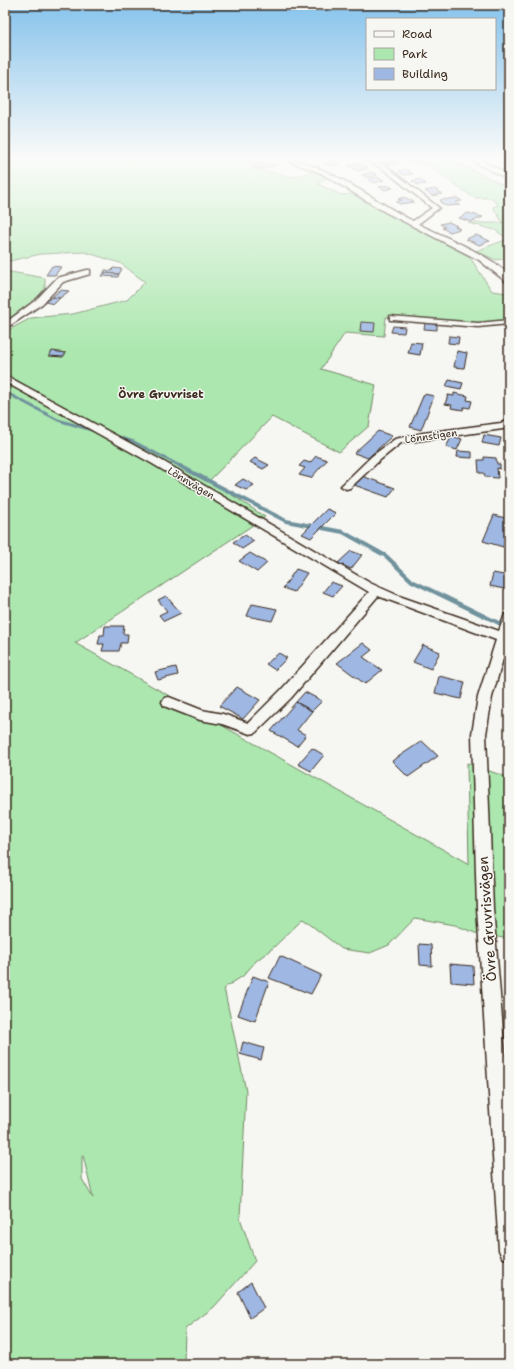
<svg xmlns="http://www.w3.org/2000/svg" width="514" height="1369" font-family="'Shantell Sans',sans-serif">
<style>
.green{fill:#abe7ae;stroke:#738866;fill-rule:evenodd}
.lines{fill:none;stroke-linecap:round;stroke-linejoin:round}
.stream-far1{stroke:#6f929d;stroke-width:3}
.stream{stroke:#6f929d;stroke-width:4}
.building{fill:#9eb7e3;stroke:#3b2a1e}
.minor-casing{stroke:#3b2a1e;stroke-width:3}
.tertiary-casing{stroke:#3b2a1e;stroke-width:3}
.minor{fill:#f6f6f2;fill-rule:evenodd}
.tertiary{fill:#f6f6f2;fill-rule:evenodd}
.labels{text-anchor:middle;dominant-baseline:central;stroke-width:3;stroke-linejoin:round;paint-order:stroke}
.far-street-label{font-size:10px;fill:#3b2a1e;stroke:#f6f6f2}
.far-neighbourhood-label{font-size:11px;font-weight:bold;fill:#3b2a1e;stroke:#f6f6f2}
.near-street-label{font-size:14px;fill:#3b2a1e;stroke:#f6f6f2}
</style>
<rect width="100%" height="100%" fill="#f6f6f2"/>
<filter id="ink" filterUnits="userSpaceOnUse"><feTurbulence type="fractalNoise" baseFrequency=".025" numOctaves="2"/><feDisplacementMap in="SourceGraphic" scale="8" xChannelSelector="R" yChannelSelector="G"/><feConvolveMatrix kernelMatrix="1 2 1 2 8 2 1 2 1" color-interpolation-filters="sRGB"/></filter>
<g filter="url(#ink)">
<path class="green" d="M5 160H266L251 168 294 177 314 171 326 178 318 184 341 195 352 194 469 256 492 291 507 293 509 300V325L386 317 384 336 345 333 321 369 376 385 369 426 339 452 272 417 210 480 265 517 75 643 469 864 467 763 509 778V939L475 933 455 925 415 918 389 945 370 953 342 949 303 919 273 948 256 961 243 976 224 988 246 1091 240 1218 255 1261 214 1307 185 1329 184 1364H5V332L31 318 73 314 127 300 145 282 120 263 85 252 41 254 5 262ZM82 1155H83L93 1198 82 1179Z
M404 160H452L509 188V258L496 260 476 251 508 239 495 230 468 223H503L493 207 498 205 492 198H474L426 163H410Z
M5 271 45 278V292L5 322Z"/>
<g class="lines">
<path class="stream-far1" d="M5 392 58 420 95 431
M115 436 134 442 182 467"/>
<path class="stream" d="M180 466 286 521 343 532 386 556 412 581 509 628"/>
</g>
<path class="building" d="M333 160 341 163 330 166 324 163Z
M392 160 398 163 390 165 382 161Z
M266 162 277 165 260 169 254 167Z
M357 163 368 168 358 171 348 165Z
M407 169 413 174 404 175 399 171Z
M371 172 377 175 368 178 362 175Z
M377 177 384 180 374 183 368 180Z
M420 179 426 184 418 185 412 181Z
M387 185 393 188 385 190 379 187Z
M435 189 442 194 432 196 425 191Z
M404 197 414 202 400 204 396 202 402 200 398 199Z
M457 198 462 201 456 202 460 205 446 206 440 202H442L440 200Z
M468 213 483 217 471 222 459 218Z
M449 222 457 226H455L460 229 450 232 442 228 445 227 440 224Z
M476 235 490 241 479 245 466 239Z
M52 266 61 267 55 275H46Z
M113 268 122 269 119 274 104 273 105 270 112 271Z
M104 273 119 274 118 277 102 276Z
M60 290 69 291 60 298 52 297Z
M52 297 60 298 54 304 45 302Z
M361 322 375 323 374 332 360 331Z
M425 323 437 324V330L424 329Z
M393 326 405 327 404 333 391 332Z
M449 336 459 337 458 344 448 343Z
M411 342 422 343 420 355 408 353Z
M52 351 66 353 63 357 49 356Z
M457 351 467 353 464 368 454 367Z
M449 380 463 383 461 389 446 386Z
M454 393 468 396 467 400 472 401 470 408 464 407 463 410 451 408 452 405 445 404 448 395 454 396Z
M424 394 434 396 421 430 410 427Z
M378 431 392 436 368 458 354 453Z
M484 435 501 438 499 446 482 443Z
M452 436 462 439 457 450 446 447Z
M458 451 472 452V458L457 457Z
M316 456 327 460 311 478 299 475 305 468 299 466 304 461 310 463Z
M484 457 496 458 497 464H500V469L497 468 498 478 485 477 484 473H479L478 460H484Z
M255 458 269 465 263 469 250 462Z
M362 476 395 488 388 497 354 485Z
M243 479 254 485 246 490 235 485Z
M327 509 336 513 311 538 302 534Z
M494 515 509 519V533L503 547 483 541Z
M245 535 254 541 242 549 233 542Z
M351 551 362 555 351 569 338 563Z
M250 553 267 563 257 572 239 561Z
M296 569 307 573 294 592 283 588Z
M493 573 509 576V590L490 586Z
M331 582 342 586 333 596 323 592Z
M166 596 181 613 164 621 159 615 167 611 158 600Z
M252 604 277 609 272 621 247 616Z
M105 626H124L123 634H128L127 643H121L119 651H102L104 644H98L100 635H104Z
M363 643 372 650 363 657 382 670 365 684 337 663Z
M423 645 440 652 431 669 413 662Z
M279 653 287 658 275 670 266 664Z
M176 667 178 675 158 680 155 672Z
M439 676 465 682 461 699 435 693Z
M237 687 260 700 243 719 219 706Z
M305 692 322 701 312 711 296 702Z
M296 702 312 711 297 730 306 735 297 746 271 731Z
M422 741 438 756 408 777 392 761Z
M312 748 324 755 311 771 298 764Z
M419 944 431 945 432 966 420 965Z
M280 956 321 975 311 994 269 978Z
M450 964 473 966 474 984 451 982Z
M253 976 269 982 255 1021 238 1015Z
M243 1042 264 1048 261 1060 240 1054Z
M251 1282 264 1308 250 1318 238 1292Z"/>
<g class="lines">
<g class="minor-casing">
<path id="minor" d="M286 160C321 160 379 204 413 221L432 208 382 168 364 160H373L386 166 439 208 418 224C437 233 498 259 508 275 509 278 509 281 509 284L479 260 385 212 321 173Z
M87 270H90V274L63 282 42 304 5 329V323L36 300 57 278Z
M390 316 478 323 509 320V324L478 327 393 320H390Z
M5 375 159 459 370 583 399 596 499 631 505 614 509 613V638L492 697 486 734 493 908 509 1105V1260L502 1257 499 1250 477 908 472 734 478 697 496 640 378 596 291 698 255 733 250 734 222 724 200 720 164 706 162 702 164 698 169 697 202 710 223 714 248 723 281 690 369 592 151 463 5 382Z
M509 420V427L503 429 401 443 380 460 350 488 346 489 341 486 372 456 395 439 423 433 501 423Z"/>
</g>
<g class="tertiary-casing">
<path id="tertiary" d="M471 160H481L509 175V180Z"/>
</g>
<use href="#minor" class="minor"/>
<use href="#tertiary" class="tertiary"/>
</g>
</g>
<linearGradient id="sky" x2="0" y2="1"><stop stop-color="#85c2ec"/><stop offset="0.45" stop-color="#fbfbf9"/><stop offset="1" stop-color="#fbfbf9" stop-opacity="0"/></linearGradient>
<rect width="514" height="352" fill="url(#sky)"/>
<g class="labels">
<g class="far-street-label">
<text transform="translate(431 436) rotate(-8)">Lönnstigen</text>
<text transform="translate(191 483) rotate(31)">Lönnvägen</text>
</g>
<g class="far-neighbourhood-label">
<text x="161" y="394">Övre Gruvriset</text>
</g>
<g class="near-street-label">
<text transform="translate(487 919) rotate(-94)">Övre Gruvrisvägen</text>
</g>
</g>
<rect width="514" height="1369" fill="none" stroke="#f6f6f2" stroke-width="20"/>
<rect x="10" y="10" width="494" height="1349" fill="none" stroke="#3b2a1e" stroke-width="1.5" filter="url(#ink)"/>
<rect x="366" y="18" width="130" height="72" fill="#f6f6f2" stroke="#aba49d"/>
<rect x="374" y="31" width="20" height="6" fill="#f6f6f2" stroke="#aba49d"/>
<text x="402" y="38" font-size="12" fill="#3b2a1e">Road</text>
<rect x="374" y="48" width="20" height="12" fill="#abe7ae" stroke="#aba49d"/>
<text x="402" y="58" font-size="12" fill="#3b2a1e">Park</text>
<rect x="374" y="68" width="20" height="12" fill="#9eb7e3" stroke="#aba49d"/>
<text x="402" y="78" font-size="12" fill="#3b2a1e">Building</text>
</svg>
